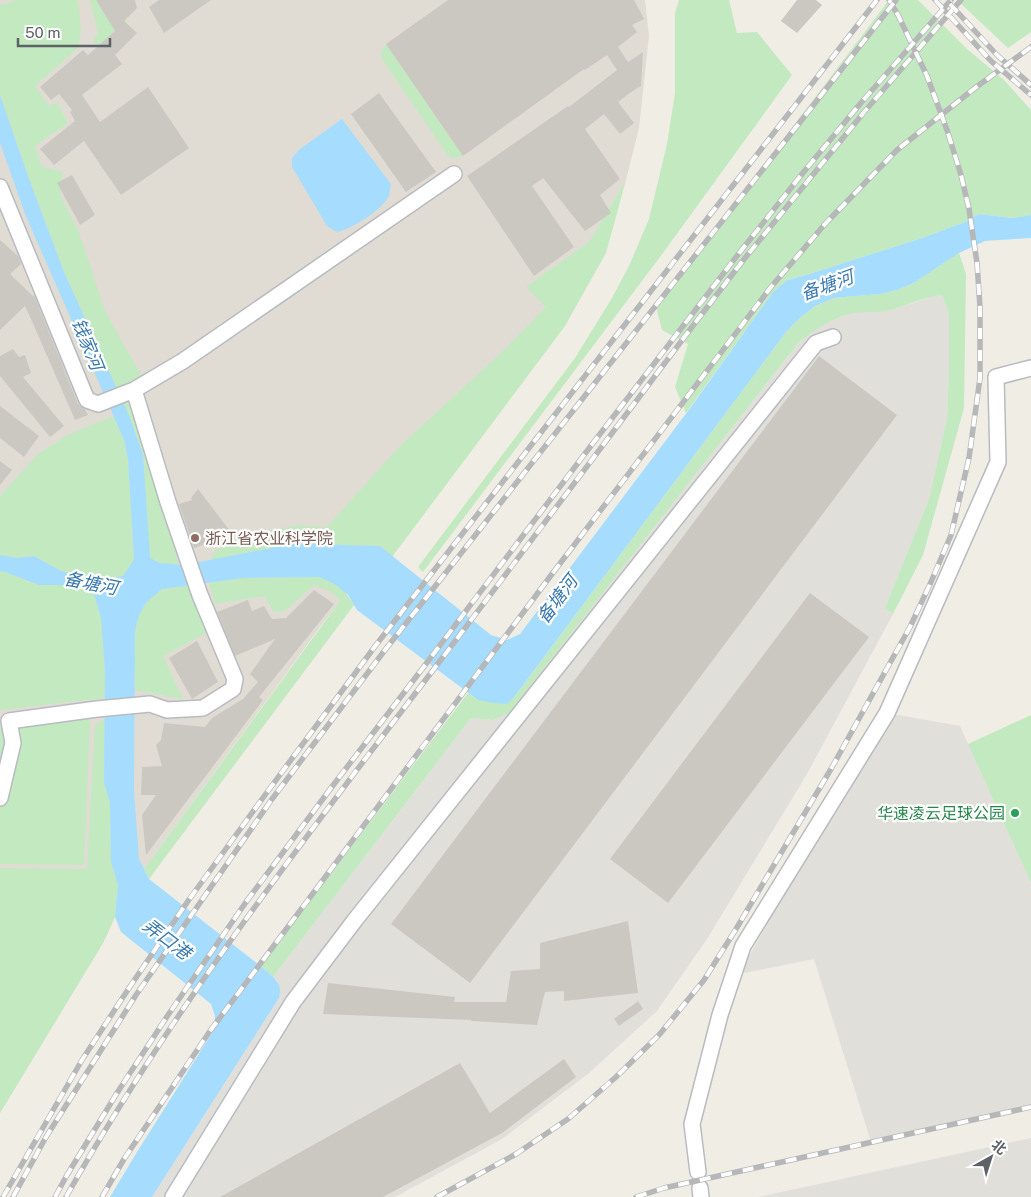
<svg xmlns="http://www.w3.org/2000/svg" width="1031" height="1197" font-family="'Public Sans','Noto Sans SC',sans-serif">
<style>
.industrial{fill:#e1dfda}
.education{fill:#e0dcd4}
.green{fill:#c2e9c0}
.water{fill:#a6ddff}
.building{fill:#cbc8c2}
.lines{fill:none;stroke-linecap:round;stroke-linejoin:round}
.minor-casing{stroke:#b8bbc0;stroke-width:18}
.minor{stroke:#fff;stroke-width:15}
.rail-casing{stroke:#b6b7b8;stroke-width:5.5}
.rail{stroke:#fff;stroke-width:4;stroke-dasharray:11;stroke-linecap:butt}
.education-dot{fill:#8d6e63;stroke:#fff;stroke-width:2}
.leisure-dot{fill:#2e9e5b;stroke:#fff;stroke-width:2}
.labels{text-anchor:middle;dominant-baseline:central;stroke-width:4.5;stroke-linejoin:round;paint-order:stroke}
.education-label{font-size:16px;fill:#785e54;stroke:#fff;text-anchor:start}
.leisure-label{font-size:16px;fill:#27864d;stroke:#fff;text-anchor:end}
.water-label{font-size:18px;font-style:italic;fill:#3979b0;stroke:#fff}
</style>
<rect width="100%" height="100%" fill="#f0ede5"/>
<path class="industrial" d="M942 295 949 313V370L947 418 929 499 885 608 893 614 807 774 707 939 657 1011 589 1073 502 1139 395 1197H152L279 998 278 981 273 977 471 718 494 720 509 713 799 342 814 330 834 319 855 312 884 311 910 304 930 297Z
M887 713 960 726 1031 883V1107L871 1142 814 959 739 974Z
M1031 1138V1197H758Z"/>
<path class="education" d="M0 0H645L649 36 639 128 626 180 595 232 554 311 439 475 320 627 144 869 115 917 103 943 0 1113Z"/>
<path class="green" d="M16 0H78L81 31 78 48 35 86 48 105 58 103 68 123 35 146 42 167 61 171 64 184 60 195 79 232 105 311 142 377 117 389 64 272 29 179 0 95V4L2 5Z
M90 0H128L126 22 98 46 93 41 98 32Z
M679 0H729L737 33 757 32 792 75 663 253 423 572 418 567 575 358 612 298 629 266 649 219 667 144 675 93V13Z
M889 0H918L967 49 1003 79 1031 110V215L1014 218 979 214 965 222 922 238 806 275 787 280 773 292 686 413 675 387 688 344 662 330 656 307Z
M957 0H1031V32L1008 48Z
M386 44 463 156 453 158 448 156 382 59 381 52Z
M626 180 606 253 565 326 392 557 380 546 343 545 211 560 215 551 240 537 297 525 327 527 399 447 499 355 546 307 526 287 589 242Z
M959 253 966 274 964 408 923 555 893 614 885 608 929 499 947 418 949 370V313L942 295C922 297 905 307 885 311 875 313 864 311 854 313 833 317 816 329 799 342L509 713 494 720 471 718 273 977 261 966 468 693 478 700 515 696 787 331 801 317 815 306 834 298 880 294 897 290 914 283Z
M145 395 165 468 156 479 179 565 160 563 149 558 143 454 123 403Z
M113 416 124 440 128 458 134 560 123 576 114 578 98 579H85L59 570 34 556 17 558 0 555V496L38 454 68 435Z
M0 571 5 572 39 585H73L93 591 101 618 105 672V698L0 710Z
M320 576C336 585 345 589 354 605L149 879 144 869 340 601 332 592 314 585 285 611 274 612 264 596 215 604 209 583 243 578Z
M189 585 206 633 163 656 183 699 135 690V631L139 615 146 603 162 589Z
M1031 715V883L968 744Z
M90 718 84 865 0 864V726L4 728Z
M105 719 104 782 110 803 111 862 118 885 115 917 103 943 0 1113V868L87 869 95 725Z"/>
<path class="water" d="M0 95 29 179 64 272 128 413 143 454 150 558 160 563 183 565 303 542 343 545 380 546 491 635 507 640 520 634 691 407 773 292 787 280 806 275 922 238 965 222 979 214 1013 218 1031 215V238L985 241 959 253 914 283 897 290 880 294 834 298 815 306 801 317 787 331 515 696 507 704 494 703 478 700 357 610 348 595 336 585 320 577 243 578 162 589 146 603 139 615 135 631 134 791 139 859 149 879 268 972C278 982 282 984 279 998L152 1197H110L137 1152 214 1030 215 1016 211 1004 121 932 115 917 118 885 111 862 110 803 104 782 105 672 101 618 93 591 73 585H39L5 572 0 571V555L17 558 34 556 59 570 85 579H98L114 578 123 576 134 560 128 459 124 440 25 214 0 143Z
M342 119 391 184C390 188 390 193 389 196 381 211 352 229 337 232L327 226 292 167V158L300 149Z"/>
<path class="building" d="M96 0H135L137 8 124 21 137 33 115 55 122 64 82 95 100 122 148 87 189 148 121 195 84 141 54 165 40 149 75 121 70 112 72 110 59 94 51 100 40 87 83 50 88 55 115 31Z
M159 0H211L164 33 149 7Z
M448 0H634L644 19 632 25 637 32 618 47 628 62 643 52 641 86 631 92 618 102 634 123 620 134 604 114 585 129 620 179 600 195 611 213 585 231 543 178 532 186 574 247 534 276 467 176 568 106 569 107 617 70 607 55 585 70 584 69 463 156 386 44Z
M797 0H816L822 5 797 33 781 21Z
M379 93 436 172 406 192 351 114Z
M72 175 95 215 80 225 57 183Z
M0 240 18 256 21 264 10 274 33 296 34 295 78 404 81 407 85 409 88 415 75 420 31 319 25 306 0 330Z
M13 349 19 357 25 355 31 373 23 377 64 426 50 437 0 376V356Z
M819 356 897 415 470 983 391 924Z
M0 406 39 436 24 457 0 438Z
M0 461 12 470 0 485Z
M198 489 230 531 218 538 220 540 194 548 179 504 192 500 191 498Z
M314 590 334 604 259 697 263 700 146 855 142 815 156 795H141L142 767 162 766 156 745 161 740 164 723 205 727 212 718 243 699 258 682 250 674 275 639 235 656 217 612 248 600 252 611 264 606 272 619 286 618Z
M810 593 869 637 668 903 610 859Z
M197 641 218 682 192 699 169 658Z
M628 921 638 993 564 1001V991L545 992 537 1025 471 1021V1020L323 1014 328 983 455 997 454 1002H506L511 971 540 969V943Z
M638 1001 643 1009 619 1026 614 1019Z
M564 1059 576 1077 502 1133 383 1197H220L460 1063 490 1113Z"/>
<g class="lines">
<g class="minor-casing">
<path id="minor" d="M0 187 87 400 98 404 134 390 183 361 454 174
M0 798 13 743 9 721 97 709 150 704 167 710 203 708 233 689 235 679 200 595 168 502 134 390
M698 1172 692 1124 720 1015 743 946 887 713 998 462 996 377 1031 368
M700 1188 701 1197
M173 1197 293 1002 355 920 816 343 833 337"/>
</g>
<use href="#minor" class="minor"/>
<g class="rail-casing">
<path id="rail" d="M935 0 991 61 1031 95
M950 4 997 55 1031 85
M3 1197 82 1060 129 988 188 901 265 795 376 645 877 0
M13 1197 46 1137 136 995 272 799 385 650 896 0
M55 1197 67 1175 117 1093 168 1015 246 902 331 788 419 673 590 447 740 252 802 174 860 104 951 0
M66 1197C169 1014 297 848 424 682 515 563 604 443 695 323L745 258 865 111 961 0
M102 1197 124 1159 210 1031 552 574 771 287 825 224 897 150 975 88 1031 47
M437 1197 516 1154 568 1119 616 1077 659 1035 704 980 736 929 831 769 910 627 931 582 951 535 969 458 980 378V307L977 263 969 209 961 175 947 130 927 76 898 15 889 0
M636 1197 664 1188 1031 1107"/>
</g>
<use href="#rail" class="rail"/>
</g>
<circle class="education-dot" cx="195" cy="538" r="5"/>
<circle class="leisure-dot" cx="1015" cy="813" r="5"/>
<g class="labels">
<g class="education-label">
<text x="205" y="538">浙江省农业科学院</text>
</g>
<g class="leisure-label">
<text x="1005" y="813">华速凌云足球公园</text>
</g>
<g class="water-label">
<text transform="translate(827 285) rotate(-20)">备塘河</text>
<text transform="translate(88 344) rotate(68)">钱家河</text>
<text transform="translate(91 583) rotate(11)">备塘河</text>
<text transform="translate(557 599) rotate(-53)">备塘河</text>
<text transform="translate(167 939) rotate(37)">弄口港</text>
</g>
</g>
<g transform="translate(991 1157) rotate(39)" stroke="#ffffff" stroke-width="4" paint-order="stroke">
<path d="M0-4L9 19L0 12L-9 19Z" fill="#5d6267"/>
<text y="-8" font-size="14" font-weight="bold" text-anchor="middle" fill="#5d6267">北</text>
</g>
<path d="M18 38v8h92v-8" fill="none" stroke="#5d6267" stroke-width="2.5"/>
<text x="25" y="38" font-size="15" fill="#5d6267" stroke="#ffffff" stroke-width="4" paint-order="stroke">50 m</text>
</svg>
